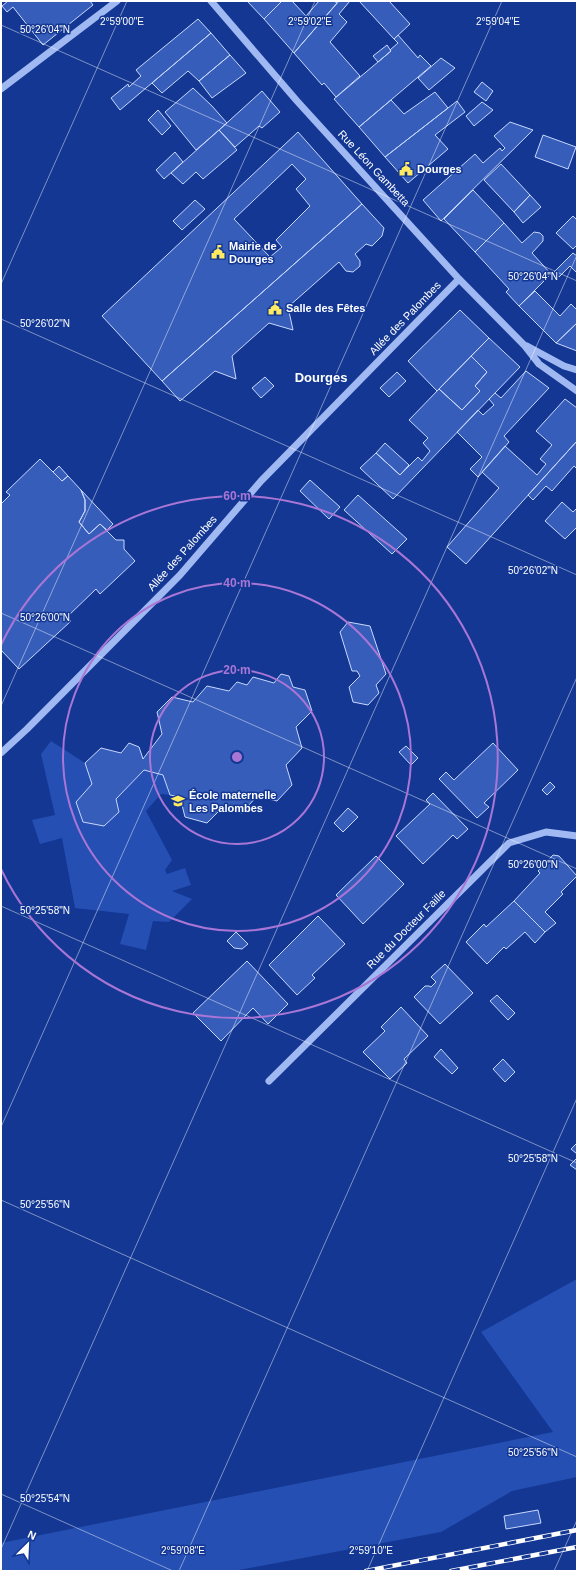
<svg xmlns="http://www.w3.org/2000/svg" width="578" height="1572" font-family="Helvetica,sans-serif">
<style>
.green{fill:#254fb3}
.building{fill:#375dbb;stroke:#c8d8fd;fill-rule:evenodd}
.lines{fill:none;stroke-linecap:round;stroke-linejoin:round}
.minor{stroke:#a1b9f2;stroke-width:7}
.rail-casing{stroke:#fff;stroke-width:4.5}
.rail{stroke:#133793;stroke-width:3;stroke-dasharray:9;stroke-linecap:butt}
.ticks{fill:none;stroke:#fff;stroke-width:1;stroke-opacity:0.45}
.ring{fill:none;stroke:#a976d5;stroke-width:2}
.labels{text-anchor:middle;dominant-baseline:central;stroke-width:3;stroke-linejoin:round;paint-order:stroke}
.street-label{font-size:11px;fill:#fff;stroke:#133793}
.poi-label{font-size:11px;font-weight:bold;fill:#fff;stroke:#133793;text-anchor:start}
.quarter-label{font-size:13px;font-weight:bold;fill:#fff;stroke:#133793}
.ticks-label{font-size:10px;text-anchor:middle;fill:#fff;stroke:#133793;stroke-width:3;stroke-linejoin:round;paint-order:stroke}
.centre{fill:#a976d5;stroke:#133793;stroke-width:2}
.ring-label{font-size:12px;text-anchor:middle;font-weight:bold;fill:#a976d5;stroke:#133793;stroke-width:3;stroke-linejoin:round;paint-order:stroke}
</style>
<rect width="100%" height="100%" fill="#133793"/>
<path class="green" d="M51 741 85 763 92 784 76 802 83 822 104 826 118 812 116 799 144 770 163 775 170 795 161 794 146 811 172 860 165 870 167 874 185 868 191 885 172 891 192 899 169 922 153 921 146 950 120 944 129 914 75 908 62 838 40 844 32 820 55 815 41 754Z
M577 1279V1477L512 1491 441 1532 234 1571H1V1543L553 1432 481 1332Z"/>
<path class="building" d="M8 1H90L93 5 43 45 13 7 7 12 2 6Z
M247 1H282L264 19Z
M282 1H292L306 16 319 1H334L337 3 294 53 264 19Z
M339 1H350L339 14 347 22 330 42 360 76 336 97 324 83 322 85 294 53Z
M359 1H389L410 24 394 39Z
M198 19 211 33 120 110 111 98 128 84 129 87 141 76 136 70Z
M211 33 230 55 199 81 188 71 162 93 152 83Z
M398 35 418 58 420 55 431 66 359 127 334 99 391 51 390 50 398 43 394 39Z
M387 45 391 51 378 62 373 56Z
M230 55 246 73 212 98 199 81Z
M441 58 455 68 429 90 418 78Z
M482 82 493 91 486 101 474 92Z
M193 88 212 106 227 123 196 150 165 112Z
M262 91 280 112 262 128 259 126 235 147 219 130Z
M435 92 448 108 385 157 359 127 391 100 404 114Z
M457 101 465 112 435 135 448 149 408 183 385 157Z
M482 102 493 110 474 126 466 116Z
M158 110 171 126 162 135 148 120Z
M510 122 533 130 441 221 423 200 475 154 483 163 500 148 502 151 505 148 494 136Z
M219 130 237 150 203 179 196 172 183 184 171 173Z
M298 132 362 204 162 381 102 316ZM292 164 306 179 296 189 310 206 276 240 282 247 270 257 234 219Z
M543 135 576 147 568 169 535 157Z
M175 152 183 162 164 179 156 170Z
M501 164 530 195 514 212 484 180Z
M473 190 504 223 475 252 444 219Z
M530 195 541 207 523 223 514 212Z
M195 200 205 209 182 230 173 221Z
M362 204 384 228 382 236 372 246 366 244 355 254 360 261V266L353 272 346 271 339 262 288 307 293 330 269 323 232 356 236 379 215 371 180 401 162 381Z
M573 216 577 220V245L573 249 556 233Z
M504 223 522 243 534 232 540 233 543 236V241L532 253 551 274 519 306 506 292 509 289 475 252Z
M573 253 577 256V273L570 266 559 277 554 272Z
M535 291 560 316 571 304 577 310V323L556 343 519 306Z
M460 310 489 338 437 391 408 361Z
M577 323V351L556 343Z
M489 338 520 367 393 499 360 468 376 453 400 475 418 457 422 461 430 451 423 443 428 438 409 420 439 389 462 410 480 391 475 386 487 372 471 356Z
M471 356 487 372 475 386 480 391 462 410 439 389Z
M526 371 549 388 504 436 509 442 478 477 470 469 482 457 457 432 478 410 483 415 494 405 489 399 495 393 501 398Z
M397 372 406 381 389 397 380 388Z
M265 377 274 386 261 398 252 388Z
M565 399 577 408V441L466 564 447 547 499 488 482 472 505 446 537 475 546 464 540 459 552 445 536 431Z
M577 441V469L574 466 552 491 546 486 533 500 528 495Z
M385 443 409 465 400 475 376 453Z
M40 459 62 481 68 476 81 490 85 500V511L79 522 89 534 100 524 116 540H124V549L135 561 100 594 96 589 67 617 71 621 19 669 1 650V504L10 495 6 492Z
M59 466 68 476 62 481 53 472Z
M310 480 340 507 329 519 300 491Z
M81 490 113 524 107 530 100 524 89 534 79 522 85 511V500Z
M358 495 407 539 392 554 344 510Z
M562 502 573 512 577 508V527L565 539 545 521Z
M348 622 370 626 386 674 376 685 379 693 368 705 353 702 349 687 360 676 357 671H352L340 632Z
M281 674 289 676 293 687 305 690 312 711 296 727 302 748 286 765 292 785 277 801 257 796 242 813 222 808 207 823 185 817 180 797 170 795 163 775 144 770 116 799 119 812 104 826 83 822 76 802 92 784 85 763 101 748 121 753 129 743 139 747 143 759 162 734 157 712 172 697 193 702 207 686 229 691 237 682 247 685 253 677 274 683Z
M493 743 518 770 484 803 489 807 477 818 439 779 446 772 454 780Z
M406 746 418 758 411 765 399 752Z
M550 782 555 787 547 795 542 790Z
M433 793 468 829 457 839 453 835 423 864 396 836 430 804 426 800Z
M348 808 358 817 343 832 334 823Z
M553 855 559 856 577 876 561 892 563 894 545 912 556 923 545 932 514 901 540 873 538 871Z
M376 856 404 884 363 924 336 895Z
M514 901 545 932 535 943 525 932 506 949 504 947 487 964 466 942 484 924 486 927Z
M318 916 345 944 312 975 315 978 297 995 269 965Z
M236 932 248 944 242 949 234 948 227 941Z
M247 961 288 1004 268 1024 253 1008 221 1041 193 1013Z
M445 964 473 993 440 1024 414 997 425 986H429L431 987 436 982 431 977Z
M497 995 515 1013 508 1020 490 1001Z
M401 1007 428 1036 404 1059 407 1063 390 1079 363 1052 385 1031 381 1027Z
M441 1049 458 1068 452 1074 434 1057Z
M503 1059 515 1072 505 1082 493 1069Z
M577 1143V1154L571 1149Z
M577 1158V1170L570 1165Z
M538 1510 541 1523 506 1529 504 1516Z"/>
<g class="lines">
<path class="minor" d="M211 1 297 101 459 279 525 346 539 364 577 391
M1 89 117 1
M527 346 564 366 577 370
M1 753 27 729 180 575 261 481 459 279
M269 1081 509 843 546 832 577 836"/>
<g class="rail-casing">
<path id="rail" d="M366 1571 577 1530
M451 1571 577 1547"/>
</g>
<use href="#rail" class="rail"/>
</g>
<path class="ticks" d="M1 25 577 281M1 284 127 1M1 319 577 575M1 613 577 869M1 706 315 1M1 906 577 1163M1 1127 502 1M1 1200 577 1457M1 1494 173 1571M1 1549 577 255M179 1571 577 677M367 1571 577 1098M554 1571 577 1520"/>
<g class="ring">
<circle cx="237" cy="757" r="87"/>
<circle cx="237" cy="757" r="174"/>
<path d="M1 645A261 261 0 1 1 1 869"/>
</g>
<defs>
<g id="civic-bare" transform="scale(1.08)"><path d="M-.6-6.5H3V-4.5H.6V-3L4-1V1h2V6H-6V1h2V-1L-.6-3ZM-1.2 2.5V6h2.4V2.5Z" fill="#ffea62" stroke="#133793" stroke-width="2.5" paint-order="stroke"/></g>
<g id="school-bare" transform="scale(1.08)"><path d="M0-5L7-2L0 1L-7-2ZM-4 1L0 2.5L4 1V4Q0 6-4 4Z" fill="#ffea62" stroke="#133793" stroke-width="2.5" paint-order="stroke"/></g>
</defs>
<g fill-rule="evenodd">
<use href="#civic-bare" x="406" y="169"/>
<use href="#civic-bare" x="218" y="252"/>
<use href="#civic-bare" x="275" y="308"/>
<use href="#school-bare" x="178" y="801"/>
</g>
<g class="labels">
<g class="street-label">
<text transform="translate(374 168) rotate(47)">Rue Léon Gambetta</text>
<text transform="translate(405 318) rotate(-46)">Allée des Palombes</text>
<text transform="translate(182 553) rotate(-48)">Allée des Palombes</text>
<text transform="translate(406 929) rotate(-45)">Rue du Docteur Faille</text>
</g>
<g class="poi-label">
<text x="417" y="169">Dourges</text>
<text x="229" y="246">Mairie de<tspan x="229" dy="13">Dourges</tspan></text>
<text x="286" y="308">Salle des Fêtes</text>
<text x="189" y="795">École maternelle<tspan x="189" dy="13">Les Palombes</tspan></text>
</g>
<g class="quarter-label">
<text x="321" y="377">Dourges</text>
</g>
</g>
<g class="ticks-label">
<text x="310" y="25">2°59'02"E</text>
<text x="122" y="25">2°59'00"E</text>
<text x="498" y="25">2°59'04"E</text>
<text x="45" y="33">50°26'04"N</text>
<text x="533" y="280">50°26'04"N</text>
<text x="45" y="327">50°26'02"N</text>
<text x="533" y="574">50°26'02"N</text>
<text x="45" y="621">50°26'00"N</text>
<text x="533" y="868">50°26'00"N</text>
<text x="45" y="914">50°25'58"N</text>
<text x="533" y="1162">50°25'58"N</text>
<text x="45" y="1208">50°25'56"N</text>
<text x="533" y="1456">50°25'56"N</text>
<text x="45" y="1502">50°25'54"N</text>
<text x="183" y="1554">2°59'08"E</text>
<text x="371" y="1554">2°59'10"E</text>
</g>
<circle cx="237" cy="757" r="6" class="centre"/>
<g class="ring-label">
<text x="237" y="500">60 m</text>
<text x="237" y="587">40 m</text>
<text x="237" y="674">20 m</text>
</g>
<rect width="578" height="1572" fill="none" stroke="#ffffff" stroke-width="4"/>
<g transform="translate(28 1544) rotate(24)" stroke="#133793" stroke-width="3" paint-order="stroke">
<path d="M0-3L7 15L0 10L-7 15Z" fill="#ffffff"/>
<text y="-6" font-size="11" font-weight="bold" text-anchor="middle" fill="#ffffff">N</text>
</g>
</svg>
